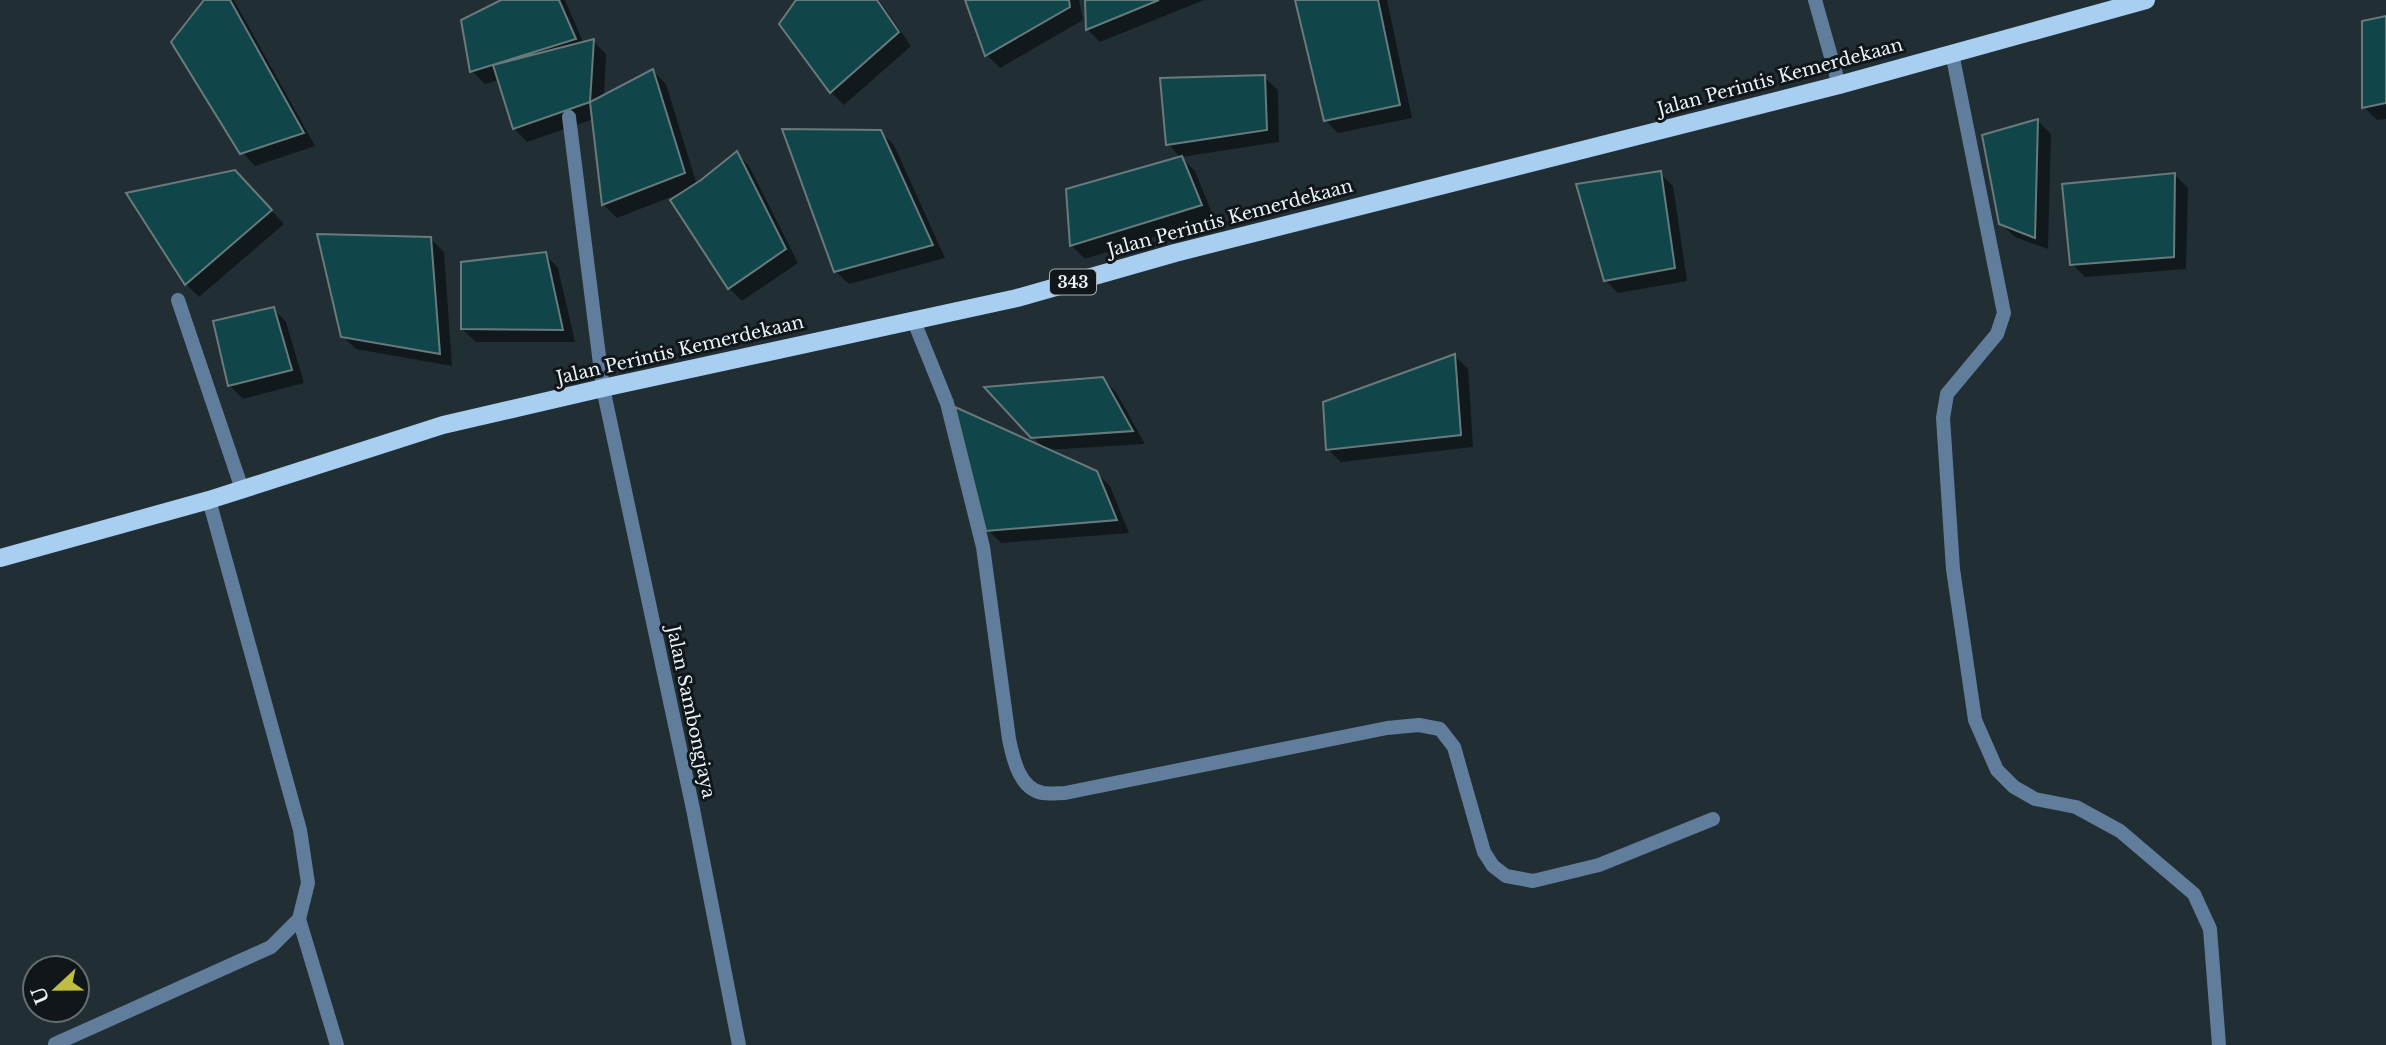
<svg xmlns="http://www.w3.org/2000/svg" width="2386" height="1045" font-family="'Libre Baskerville',serif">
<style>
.shadow{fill:#0007}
.building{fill:#104649;stroke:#687a7b;stroke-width:2}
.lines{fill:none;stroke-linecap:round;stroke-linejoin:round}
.service{stroke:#607e9c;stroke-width:14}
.minor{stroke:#607e9c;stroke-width:14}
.tertiary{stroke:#607e9c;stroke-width:14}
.primary{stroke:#a8cef2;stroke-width:18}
.labels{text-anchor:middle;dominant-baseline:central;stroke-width:6;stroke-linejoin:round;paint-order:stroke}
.shield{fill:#101619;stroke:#a9b1b4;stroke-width:2}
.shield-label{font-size:16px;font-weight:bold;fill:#eaf3f7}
.street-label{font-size:18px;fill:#eaf3f7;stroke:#101619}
</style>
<rect width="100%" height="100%" fill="#212f35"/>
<path class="shadow" d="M206 0H234L315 146 255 166 242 152Z
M505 0H565L584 44 593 41 606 54 604 97 653 71 666 84 697 185 737 153 749 166 798 263 742 301 729 288 681 193 617 218 604 205 594 119 527 142 514 128 499 80 485 84 472 71Z
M798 0H879L911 46 844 105 831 92 781 24Z
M967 0H1079L1083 20 1000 68 987 55Z
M1087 0H1204L1100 42 1087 29Z
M1297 0H1387L1412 118 1338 133 1325 120Z
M2386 18V119L2377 120 2364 107Z
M1264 77 1278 90 1279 142 1181 157 1195 171 1214 218 1085 259 1072 246 1068 190 1181 158 1168 144Z
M2038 121 2051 134 2048 249 2015 237 2001 224Z
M880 132 894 145 945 258 849 284 835 271Z
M1660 173 1673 186 1687 281 1618 293 1605 280Z
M2175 175 2188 188 2186 269 2085 277 2072 264Z
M248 186 284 224 199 297 186 284 129 194Z
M431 239 444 252 452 366 356 349 342 336Z
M545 254 558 268 575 342H476L462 329Z
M273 308 286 322 304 383 243 399 230 386 215 322Z
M1455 356 1468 369 1473 447 1341 462 1327 449Z
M1103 379 1116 392 1145 444 1046 450 1096 472 1110 486 1129 533 1001 543 988 530 1045 449 1032 436Z"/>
<path class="building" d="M204 0H230L304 133 240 154 171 42Z
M501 0H559L576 39 470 72 461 20Z
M796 0H877L899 32 830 93 779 24Z
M965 0H1069L1070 7 985 56Z
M1085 0H1159L1086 30Z
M1295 0H1378L1400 105 1324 121Z
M2386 16V103L2362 108V21Z
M594 39 590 102 513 129 493 65Z
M653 69 685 173 602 205 590 102Z
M1265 75 1267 130 1166 145 1160 78Z
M2038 119 2035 238 1999 224 1982 135Z
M782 129 881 130 933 245 834 272Z
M737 151 786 249 728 289 670 200 701 180Z
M1182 156 1202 205 1070 246 1066 189Z
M235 170 272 210 185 285 126 193Z
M1661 171 1675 268 1604 281 1576 184Z
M2175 173 2174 257 2070 265 2062 184Z
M317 234 431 237 440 354 341 337Z
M546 252 563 330 461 329V262Z
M274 307 292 370 228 386 213 321Z
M1455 354 1461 435 1326 450 1323 402Z
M1103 377 1133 431 1031 438 984 387Z
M955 407 1097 471 1117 520 986 531Z"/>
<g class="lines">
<path class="service" d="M299 919 337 1045
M55 1044 271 947 299 919 308 883 300 830 209 500"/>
<path class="minor" d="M1815 0 1839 85
M1952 53 2004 313 1997 334 1947 394 1943 418 1953 569 1975 720 1997 770 2014 787 2035 799 2076 807 2120 831 2194 894 2210 929 2219 1045
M569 117 603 388
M178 300 242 489
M913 319 947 403 983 547 1009 739C1013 758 1019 789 1043 793 1050 794 1058 793 1065 793L1387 728 1419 725 1440 729 1454 747 1484 852 1493 866 1506 876 1533 881 1599 865 1713 819"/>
<path class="tertiary" d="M603 388 693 809 739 1045"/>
<path class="primary" d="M0 558 209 500 443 425 603 388 1017 298 1175 253 1839 85 2146 0"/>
</g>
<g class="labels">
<rect class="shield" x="1050" y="269.5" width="46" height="25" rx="5"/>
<g class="shield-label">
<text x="1073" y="282">343</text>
</g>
<g class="street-label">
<text transform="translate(1780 77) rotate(-15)">Jalan Perintis Kemerdekaan</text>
<text transform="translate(1230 218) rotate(-15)">Jalan Perintis Kemerdekaan</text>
<text transform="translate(680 350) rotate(-13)">Jalan Perintis Kemerdekaan</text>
<text transform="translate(691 712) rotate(78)">Jalan Sambongjaya</text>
</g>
</g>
<g transform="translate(56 989) rotate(248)"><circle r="33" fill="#101619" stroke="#676e72" stroke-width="2"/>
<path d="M0-5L12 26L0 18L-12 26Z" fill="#c0be40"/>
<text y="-10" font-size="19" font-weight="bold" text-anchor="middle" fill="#eaf3f7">U</text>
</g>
</svg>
